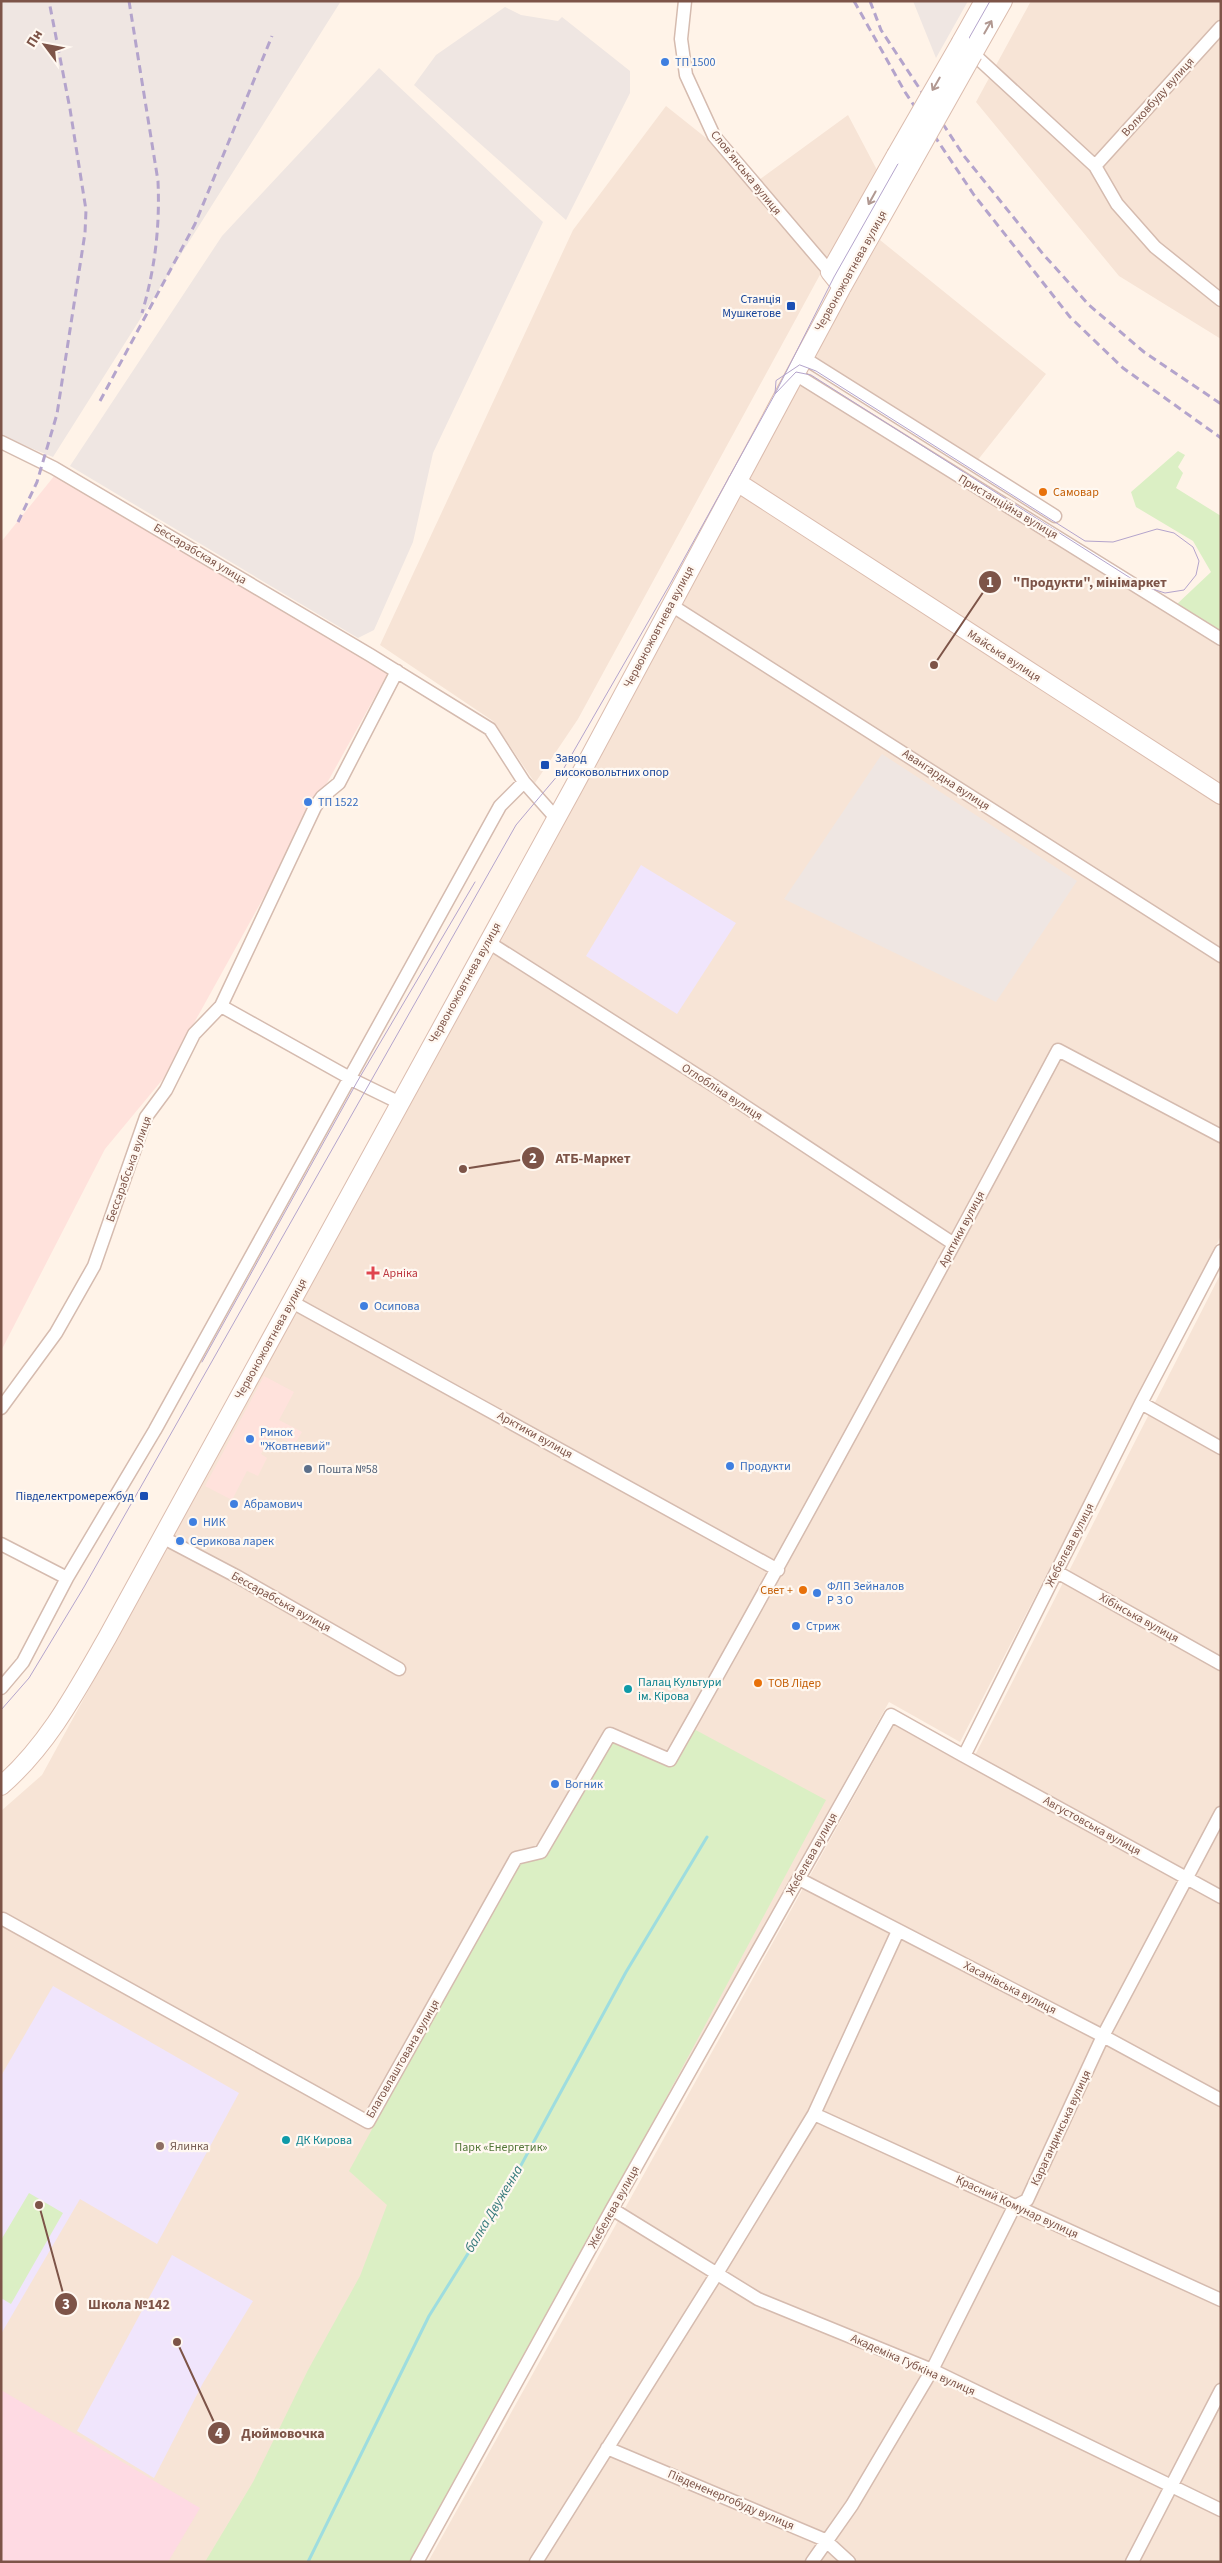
<svg xmlns="http://www.w3.org/2000/svg" width="1222" height="2563" font-family="'Source Sans 3',sans-serif">
<style>
.residential{fill:#f7e4d6}
.commercial{fill:#ffe2dc}
.industrial{fill:#efe6e2}
.education{fill:#f0e5fc}
.medical{fill:#fedae3}
.green{fill:#dbefc4}
.lines{fill:none;stroke-linecap:round;stroke-linejoin:round}
.stream{stroke:#9edddf;stroke-width:3}
.street-casing{stroke:#d5bbaf;stroke-width:15}
.secondary-casing{stroke:#dbbcae;stroke-width:20}
.street{stroke:#fff;stroke-width:12}
.secondary{stroke:#fff;stroke-width:18}
.tram{stroke:#b4a4cc;stroke-width:1}
.rail{stroke:#b4a4cc;stroke-width:3;stroke-dasharray:8 5;stroke-linecap:butt}
.secondary-bridge-casing{stroke:#dbbcae;stroke-width:20;stroke-linecap:butt}
.secondary-bridge{stroke:#fff;stroke-width:18}
.oneway{stroke:#b19891}
.shop-dot{fill:#3f7fe0;stroke:#fff8f1;stroke-width:2}
.transit-dot{fill:#1a4fb4;stroke:#fff8f1;stroke-width:2}
.food-dot{fill:#e8710a;stroke:#fff8f1;stroke-width:2}
.health-dot{fill:#e0444e;stroke:#fff8f1;stroke-width:2}
.service-dot{fill:#5c6f8a;stroke:#fff8f1;stroke-width:2}
.culture-dot{fill:#0f9aa8;stroke:#fff8f1;stroke-width:2}
.education-dot{fill:#8d6e63;stroke:#fff8f1;stroke-width:2}
.labels{text-anchor:middle;dominant-baseline:central;stroke-width:4.5;stroke-linejoin:round;paint-order:stroke}
.shop-label{font-size:12px;fill:#366cbe;stroke:#fff8f1;text-anchor:start}
.street-label{font-size:12px;fill:#7d5448;stroke:#fff8f1}
.transit-label{font-size:12px;fill:#164399;stroke:#fff8f1;text-anchor:end}
.food-label{font-size:12px;fill:#c56008;stroke:#fff8f1;text-anchor:start}
.health-label{font-size:12px;fill:#be3a42;stroke:#fff8f1;text-anchor:start}
.service-label{font-size:12px;fill:#4e5e75;stroke:#fff8f1;text-anchor:start}
.culture-label{font-size:12px;fill:#0d838f;stroke:#fff8f1;text-anchor:start}
.education-label{font-size:12px;fill:#785e54;stroke:#fff8f1;text-anchor:start}
.park-label{font-size:12px;fill:#537739;stroke:#fff8f1}
.water-label{font-size:14px;font-style:italic;fill:#367a7c;stroke:#fff8f1}
.leader{fill:none;stroke:#7d5448;stroke-width:2}
.callout-dot{fill:#7d5448;stroke:#fff8f1;stroke-width:2}
.mark-label{font-size:15px;text-anchor:middle;font-weight:bold;fill:#fff}
.callout-label{font-size:14px;text-anchor:middle;font-weight:bold;fill:#7d5448;stroke:#fff8f1;stroke-width:4.5;stroke-linejoin:round;paint-order:stroke}
</style>
<rect width="100%" height="100%" fill="#fff3e8"/>
<path class="residential" d="M1031 1H1221V339L1119 276 976 102Z
M666 106 759 180 848 115 877 170 578 719 535 783 493 721 380 645 573 230Z
M880 240 1046 374 977 461 814 356Z
M799 382 1221 643V782L1218 784 748 479Z
M742 492 1221 801V951L681 606Z
M677 615 1221 963V1236L960 1742 889 1702 411 2562H1V1811L42 1775Z
M1221 1273V2562H428L894 1725 969 1767Z"/>
<path class="commercial" d="M55 475 388 673 163 1079 105 1149 1 1351V542Z
M264 1376 294 1392 279 1420 302 1432 294 1445 272 1433 261 1454 267 1458 258 1476 247 1471 232 1500 205 1486Z"/>
<path class="industrial" d="M1 1H341L53 457 1 436Z
M913 1H968L936 58Z
M505 7 521 15 558 21 562 17 630 71V93L566 220 414 85 436 55Z
M379 68 543 222 433 453 413 542 374 630 358 638 70 466 222 236Z
M882 754 1077 881 996 1002 784 899Z"/>
<path class="education" d="M641 865 736 923 677 1014 586 956Z
M53 1986 239 2093 157 2244 80 2199 1 2334V2076Z
M172 2255 253 2301 203 2383 154 2478 77 2431Z"/>
<path class="medical" d="M1 2390 200 2508 168 2562H1Z"/>
<path class="green" d="M1178 451 1185 455 1178 467 1183 473 1176 488 1221 516V640L1176 605 1211 572 1193 541 1136 507 1131 492Z
M692 1728 826 1800 608 2206 409 2562H205L253 2482 308 2370 360 2276 387 2205 349 2171 519 1862 543 1855 612 1738 671 1764Z
M29 2193 63 2213 11 2304 1 2298V2240Z"/>
<g class="lines">
<path class="stream" d="M308 2562 429 2316 507 2191 626 1972 707 1837"/>
<g class="street-casing">
<path id="street" d="M685 1 681 39 686 75 714 136 830 272
M968 49 1095 166 1117 204 1155 247 1221 300
M1095 166 1221 27
M804 358 1055 516
M795 374 1221 639
M1 442 54 468 370 655 490 729 524 782 556 818
M671 605 1221 956
M488 942 716 1087 954 1244
M221 1006 315 807 322 797 339 783 397 671
M292 1302 778 1570
M1141 1403 1221 1448
M1 1408 56 1333 94 1266 146 1117 166 1090 194 1034 221 1006 357 1082 400 1103
M162 1537 238 1577 399 1669
M1 1544 67 1578
M1057 1572 1221 1664
M1 1688 23 1662 67 1578 155 1430 500 806 524 782
M964 1756 1221 1897
M799 1879 1103 2036 1221 2100
M3 1919 368 2122 516 1858 541 1852 610 1734 670 1760C803 1525 931 1288 1058 1050L1221 1136
M814 2114 1221 2300
M612 2209 758 2299 932 2370 1221 2510
M607 2448 825 2540 849 2562
M417 2562 612 2209 891 1715 964 1756 1141 1403 1221 1251
M536 2562 716 2275 814 2114 898 1931
M812 2562 852 2505 932 2370 1014 2207 1027 2200 1103 2036 1221 1813
M1132 2562 1221 2390"/>
</g>
<g class="secondary-casing">
<path id="secondary" d="M961 42 984 1
M973 54 1003 1
M842 287 830 272 896 155
M737 482 1221 795
M1 1786C48 1745 76 1692 107 1638L573 788 842 287 910 166"/>
</g>
<use href="#street" class="street"/>
<use href="#secondary" class="secondary"/>
<path class="tram" d="M800 365 816 371 1085 541 1113 542 1157 529 1174 533 1193 547 1199 561 1196 575 1184 590 1165 593 1143 586 811 375 796 372 775 394 776 381Z
M202 1362 357 1082 475 882
M1 1710 29 1678 84 1587 516 825 564 768 670 584 775 394 834 277 990 1"/>
<path class="rail" d="M129 1 158 181C160 227 155 269 142 313
M854 1 905 92 974 195 1070 317 1123 368 1221 438
M870 1 881 30 964 156 1043 254 1089 305 1144 352 1221 404
M100 401 195 224 272 36
M18 522 37 482 57 414 85 233 86 210 70 109 49 1"/>
<g class="secondary-bridge-casing">
<path id="secondary-bridge" d="M896 155 961 42
M910 166 973 54"/>
</g>
<use href="#secondary-bridge" class="secondary-bridge"/>
</g>
<defs><path id="oneway-shaft" d="M-6 0H5M1.5-3L5.5 0L1.5 3" fill="none" stroke-width="1.6" stroke-linecap="round" stroke-linejoin="round" transform="scale(1.25)"/></defs>
<g class="oneway">
<use href="#oneway-shaft" transform="translate(988 27) rotate(-60)"/>
<use href="#oneway-shaft" transform="translate(936 84) rotate(120)"/>
<use href="#oneway-shaft" transform="translate(872 198) rotate(119)"/>
</g>
<g class="shop-dot">
<circle cx="665" cy="62" r="5"/>
<circle cx="308" cy="802" r="5"/>
<circle cx="364" cy="1306" r="5"/>
<circle cx="250" cy="1439" r="5"/>
<circle cx="730" cy="1466" r="5"/>
<circle cx="234" cy="1504" r="5"/>
<circle cx="193" cy="1522" r="5"/>
<circle cx="180" cy="1541" r="5"/>
<circle cx="817" cy="1593" r="5"/>
<circle cx="796" cy="1626" r="5"/>
<circle cx="555" cy="1784" r="5"/>
</g>
<g class="transit-dot">
<rect x="786" y="301" width="10" height="10" rx="2.5"/>
<rect x="540" y="760" width="10" height="10" rx="2.5"/>
<rect x="139" y="1491" width="10" height="10" rx="2.5"/>
</g>
<g class="food-dot">
<circle cx="1043" cy="492" r="5"/>
<circle cx="803" cy="1590" r="5"/>
<circle cx="758" cy="1683" r="5"/>
</g>
<path class="health-dot" d="M370.5 1265.5h5v5h5v5h-5v5h-5v-5h-5v-5h5z"/>
<circle class="service-dot" cx="308" cy="1469" r="5"/>
<g class="culture-dot">
<circle cx="628" cy="1689" r="5"/>
<circle cx="286" cy="2140" r="5"/>
</g>
<circle class="education-dot" cx="160" cy="2146" r="5"/>
<g class="labels">
<g class="shop-label">
<text x="675" y="62">ТП 1500</text>
<text x="318" y="802">ТП 1522</text>
<text x="374" y="1306">Осипова</text>
<text x="260" y="1432">Ринок<tspan x="260" dy="14">"Жовтневий"</tspan></text>
<text x="740" y="1466">Продукти</text>
<text x="244" y="1504">Абрамович</text>
<text x="203" y="1522">НИК</text>
<text x="190" y="1541">Серикова ларек</text>
<text x="827" y="1586">ФЛП Зейналов<tspan x="827" dy="14">Р З О</tspan></text>
<text x="806" y="1626">Стриж</text>
<text x="565" y="1784">Вогник</text>
</g>
<g class="street-label">
<text transform="translate(1158 97) rotate(-48)">Волховбуду вулиця</text>
<text transform="translate(746 173) rotate(51)">Слов’янська вулиця</text>
<text transform="translate(851 271) rotate(-61)">Червоножовтнева вулиця</text>
<text transform="translate(1008 507) rotate(31)">Пристанційна вулиця</text>
<text transform="translate(200 554) rotate(31)">Бессарабская улица</text>
<text transform="translate(659 627) rotate(-62)">Червоножовтнева вулиця</text>
<text transform="translate(1004 656) rotate(33)">Майська вулиця</text>
<text transform="translate(946 780) rotate(33)">Авангардна вулиця</text>
<text transform="translate(465 983) rotate(-61)">Червоножовтнева вулиця</text>
<text transform="translate(722 1092) rotate(33)">Оглобліна вулиця</text>
<text transform="translate(129 1169) rotate(-70)">Бессарабська вулиця</text>
<text transform="translate(962 1229) rotate(-62)">Арктики вулиця</text>
<text transform="translate(271 1339) rotate(-61)">Червоножовтнева вулиця</text>
<text transform="translate(535 1435) rotate(29)">Арктики вулиця</text>
<text transform="translate(1070 1545) rotate(-63)">Жебелєва вулиця</text>
<text transform="translate(281 1602) rotate(29)">Бессарабська вулиця</text>
<text transform="translate(1139 1618) rotate(29)">Хібінська вулиця</text>
<text transform="translate(1092 1826) rotate(29)">Августовська вулиця</text>
<text transform="translate(812 1854) rotate(-61)">Жебелєва вулиця</text>
<text transform="translate(1010 1988) rotate(27)">Хасанівська вулиця</text>
<text transform="translate(403 2059) rotate(-60)">Благовлаштована вулиця</text>
<text transform="translate(1061 2128) rotate(-65)">Карагандинська вулиця</text>
<text transform="translate(614 2207) rotate(-61)">Жебелєва вулиця</text>
<text transform="translate(1017 2207) rotate(25)">Красний Комунар вулиця</text>
<text transform="translate(913 2365) rotate(24)">Академіка Губкіна вулиця</text>
<text transform="translate(731 2500) rotate(23)">Південенергобуду вулиця</text>
</g>
<g class="transit-label">
<text x="781" y="299">Станція<tspan x="781" dy="14">Мушкетове</tspan></text>
<text x="555" y="758" text-anchor="start">Завод<tspan x="555" dy="14">високовольтних опор</tspan></text>
<text x="134" y="1496">Півделектромережбуд</text>
</g>
<g class="food-label">
<text x="1053" y="492">Самовар</text>
<text x="793" y="1590" text-anchor="end">Свет +</text>
<text x="768" y="1683">ТОВ Лідер</text>
</g>
<g class="health-label">
<text x="383" y="1273">Арніка</text>
</g>
<g class="service-label">
<text x="318" y="1469">Пошта №58</text>
</g>
<g class="culture-label">
<text x="638" y="1682">Палац Культури<tspan x="638" dy="14">ім. Кірова</tspan></text>
<text x="296" y="2140">ДК Кирова</text>
</g>
<g class="education-label">
<text x="170" y="2146">Ялинка</text>
</g>
<g class="park-label">
<text x="501" y="2147">Парк «Енергетик»</text>
</g>
<g class="water-label">
<text transform="translate(494 2209) rotate(-59)">балка Двуженна</text>
</g>
</g>
<path class="leader" d="M934 665L990 582M463 1169L533 1158M39 2205L66 2304M177 2342L219 2433"/>
<g class="callout-dot">
<circle cx="934" cy="665" r="5"/>
<circle cx="463" cy="1169" r="5"/>
<circle cx="39" cy="2205" r="5"/>
<circle cx="177" cy="2342" r="5"/>
<circle cx="990" cy="582" r="12"/>
<circle cx="533" cy="1158" r="12"/>
<circle cx="66" cy="2304" r="12"/>
<circle cx="219" cy="2433" r="12"/>
</g>
<g class="mark-label">
<text x="990" y="587">1</text>
<text x="533" y="1163">2</text>
<text x="66" y="2309">3</text>
<text x="219" y="2438">4</text>
</g>
<g class="callout-label">
<text x="1090" y="587">"Продукти", мінімаркет</text>
<text x="593" y="1163">АТБ-Маркет</text>
<text x="129" y="2309">Школа №142</text>
<text x="283" y="2438">Дюймовочка</text>
</g>
<rect width="1222" height="2563" fill="none" stroke="#7d5448" stroke-width="5"/>
<g transform="translate(45 45) rotate(302)" stroke="#fff8f1" stroke-width="4" paint-order="stroke">
<path d="M0-4L9 19L0 12L-9 19Z" fill="#7d5448"/>
<text y="-8" font-size="14" font-weight="bold" text-anchor="middle" fill="#7d5448">Пн</text>
</g>
</svg>
